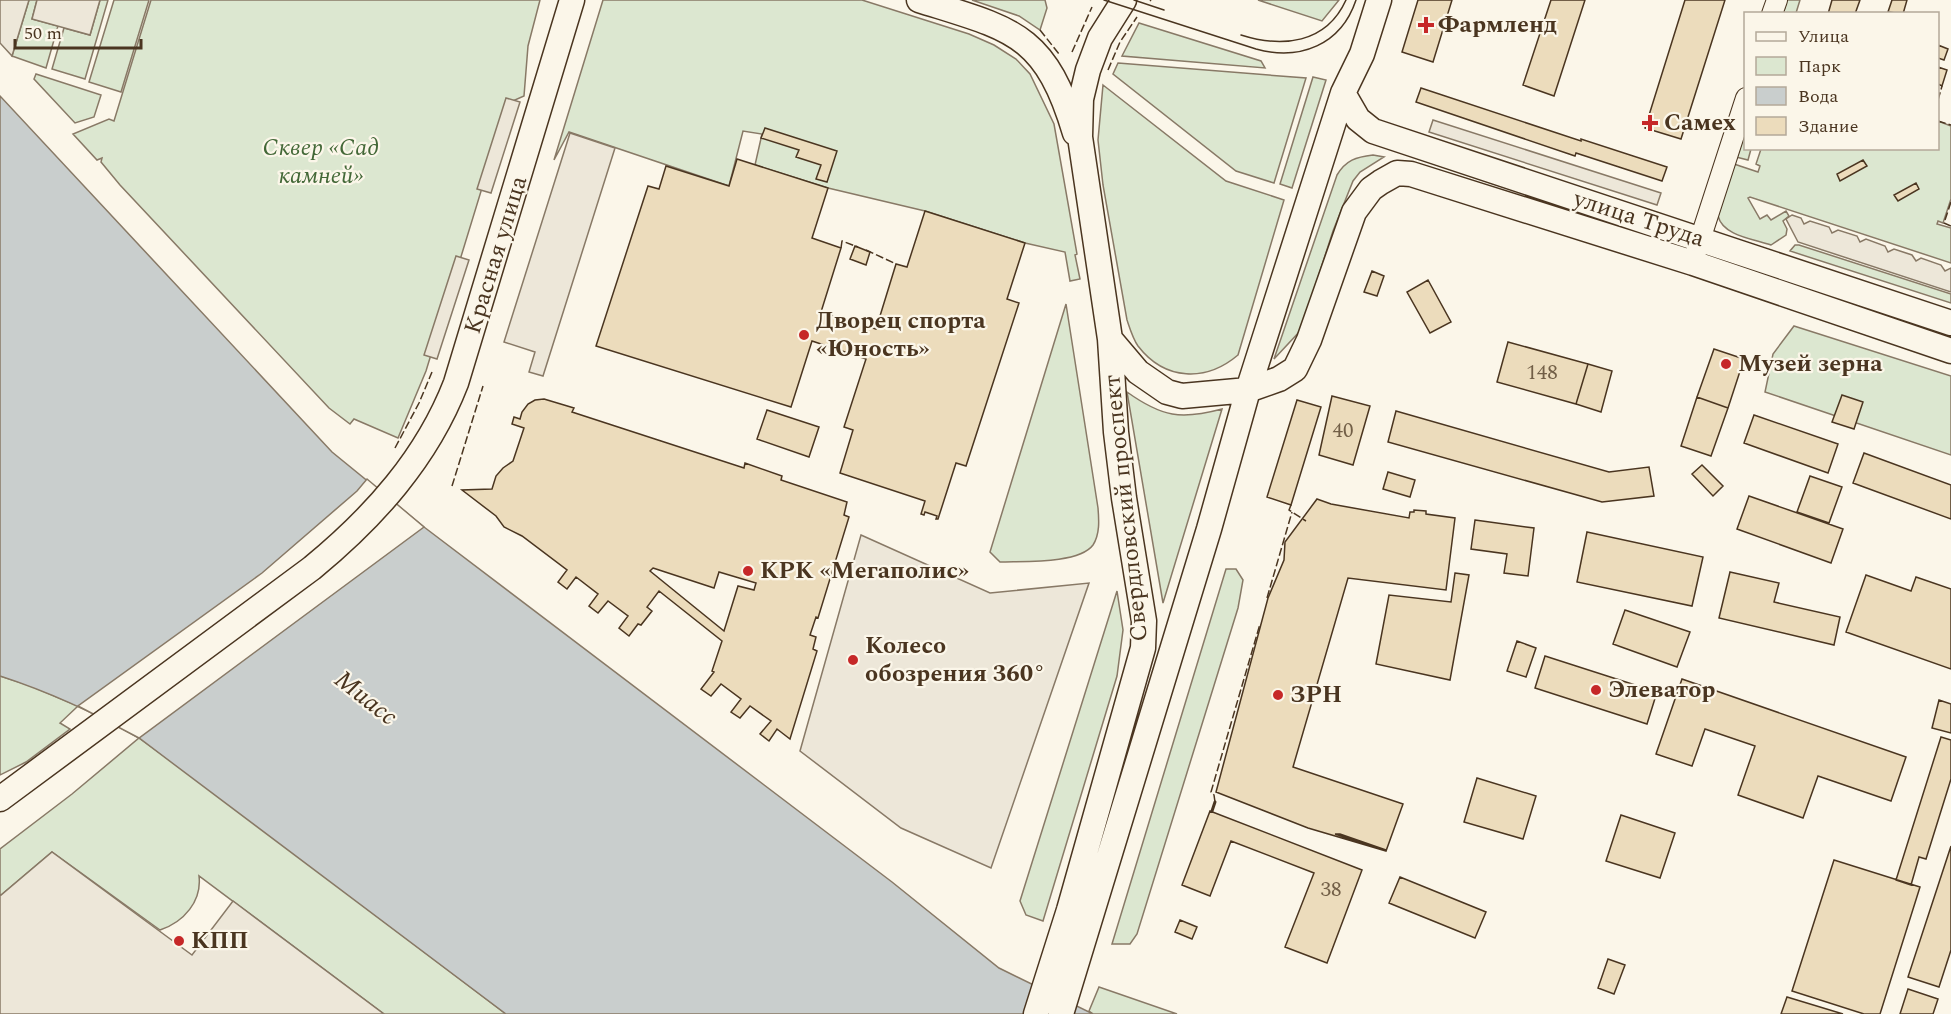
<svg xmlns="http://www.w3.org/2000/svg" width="1951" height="1014" font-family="Spectral,serif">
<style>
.green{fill:#dce7d0;stroke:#887966;stroke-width:1.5}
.parking{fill:#ede7d9;stroke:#887966;stroke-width:1.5}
.water{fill:#c9cecd;stroke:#887966;stroke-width:1.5}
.pier{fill:#fbf6e9;stroke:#887966;stroke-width:1.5}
.building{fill:#ecdcbc;stroke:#4a3520;stroke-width:1.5;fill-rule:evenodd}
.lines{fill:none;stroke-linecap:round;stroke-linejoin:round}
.minor-casing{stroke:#4a3520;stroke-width:22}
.major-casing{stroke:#4a3520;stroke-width:27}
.minor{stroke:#fbf6e9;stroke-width:20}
.major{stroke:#fbf6e9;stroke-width:24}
.tram{stroke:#4a3520;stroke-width:1.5}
.fence{stroke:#4a3520;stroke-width:1.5;stroke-dasharray:8 3;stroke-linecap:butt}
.wall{stroke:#4a3520;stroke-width:3}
.poi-dot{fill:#c62828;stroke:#fbf6e9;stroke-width:2}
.labels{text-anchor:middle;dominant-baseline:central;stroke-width:4.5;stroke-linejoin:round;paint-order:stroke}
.number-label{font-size:21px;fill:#725f47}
.poi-label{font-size:24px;font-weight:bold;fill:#4a3520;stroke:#fbf6e9;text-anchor:start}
.park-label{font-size:24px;font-style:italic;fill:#436837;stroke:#fbf6e9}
.street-label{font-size:24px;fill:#4a3520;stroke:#fbf6e9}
.water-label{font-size:26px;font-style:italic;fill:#4a3520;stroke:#fbf6e9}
</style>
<rect width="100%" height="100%" fill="#fbf6e9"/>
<path class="green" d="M29 0H37L32 19 58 26 46 68 12 56Z
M100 0H108L85 79 52 69 64 28 90 35Z
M114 0H149L121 92 89 82Z
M151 0H540L528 46 524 96 508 103 426 371 398 438 354 419 350 424 329 408 120 185 101 162 102 158 97 160 73 134 109 119 114 121Z
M603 0H862L969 34 994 45 1016 59 1030 74 1054 124 1077 254 1075 255 1080 279 1070 281 1065 252 1025 243 925 211 828 188 755 165 762 134 743 131 729 186 569 132 554 160Z
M972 0H1045L1047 8 1040 30 1019 16Z
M1258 0H1339L1322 21Z
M1787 0H1800L1796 13 1783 14Z
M1139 23 1261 61 1265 68 1122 56Z
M1118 63 1306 78 1274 183 1236 171 1113 74Z
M36 74 101 95 94 117 75 123 34 79Z
M1313 77 1326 80 1292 188 1280 184Z
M1103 85 1226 181 1284 200 1238 355C1206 382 1165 381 1138 346 1133 339 1130 329 1127 320L1103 185 1098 140Z
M1938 121 1951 126V199L1943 223 1938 221 1937 224 1951 228V263L1750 197 1748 198 1760 219 1767 215 1771 220 1786 211 1789 216 1783 221 1787 229 1786 235 1771 245C1754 239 1723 236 1718 216L1734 164 1758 172 1760 166 1756 164 1761 149 1938 148Z
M1745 125 1746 148 1751 149 1748 160 1736 157Z
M1373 155 1384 157 1360 172 1353 181 1333 231 1301 330 1274 359 1337 175C1346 160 1356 157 1373 155Z
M1795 245H1799L1951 294V303L1790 251Z
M1066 304 1098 508C1099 520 1100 534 1093 545 1079 564 1023 561 1000 562L990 552Z
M1794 326 1951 376V455L1765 392 1773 354Z
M1127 392C1162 417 1181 420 1222 409L1163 603Z
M1226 569H1236L1243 580 1238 608 1137 934 1130 944H1112Z
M1117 591 1123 630 1117 676 1043 921 1026 915 1020 901Z
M0 676 31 686 78 706 60 723 70 729 26 762 0 775Z
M139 738 192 776 506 1014H384L199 876C202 901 184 922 160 930L52 852 0 896V849L72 794Z
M1099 987 1177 1014H1093L1089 1011Z"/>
<path class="parking" d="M0 0H29L12 56 0 43Z
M37 0H100L90 35 32 19Z
M506 98 520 102 491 193 477 189Z
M1433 120 1661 193 1657 205 1429 132Z
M570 133 615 148 543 376 529 372 535 352 504 342Z
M1792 215 1801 218 1804 224 1810 221 1829 227 1832 233 1838 230 1857 236 1860 242 1866 239 1885 246 1888 252 1894 249 1912 255 1916 261 1921 258 1941 265 1945 271 1951 268V292L1798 242 1786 219Z
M456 256 469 260 437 359 424 355Z
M861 535 990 593 1089 583 991 868 901 828 800 751Z
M52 852 192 955 233 901 384 1014H0V896Z"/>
<path class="water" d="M0 96 332 452 424 527 892 882 999 968 1093 1014H506L139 738C95 713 49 692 0 676Z"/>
<path class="pier" d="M367 479 424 527 139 738 78 706 262 573 357 491Z"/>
<path class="building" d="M1418 0H1452L1433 62 1402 52Z
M1551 0H1585L1554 96 1523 85Z
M1685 0H1725L1681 139 1645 128Z
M1832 0H1860L1855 14H1828Z
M1892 0H1907L1903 14 1888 12Z
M1938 45 1948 49 1944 60 1938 58Z
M1938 67 1947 70 1942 86 1938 84Z
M1421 88 1581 141V139L1667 167 1662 181 1576 153 1575 156 1416 102Z
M765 128 837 151 827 182 816 179 821 165 796 157 799 150 761 138Z
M737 159 828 188 812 238 841 248 821 312 876 329 896 264 907 267 925 211 1025 243 1007 299 1019 303 966 466 956 463 938 519H936L937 516 925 512 924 515 921 514 925 501 840 473 853 430 844 427 866 359 812 341 791 407 596 346 648 186 659 189 666 166 729 186Z
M1863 160 1867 166 1840 181 1837 174Z
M1916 183 1919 189 1898 201 1894 195Z
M855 246 870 252 866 265 850 259Z
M1372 271 1384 276 1377 296 1364 292Z
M1428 280 1451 322 1430 333 1407 292Z
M1508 342 1588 364 1576 404 1497 382Z
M1714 349 1744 359 1728 408 1697 397Z
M1588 364 1612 371 1601 412 1576 404Z
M1842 395 1863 402 1854 429 1832 422Z
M1332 396 1370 406 1353 465 1319 455Z
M1697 397 1728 408 1711 456 1681 446Z
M544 399 574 408 572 412 744 468 745 463 782 476 781 480 847 502 844 515 849 517 818 618 816 617 810 635 816 637 813 649 817 651 790 739 777 729 769 741 760 734 771 721 750 706 740 718 731 712 741 699 721 684 711 696 701 689 714 672 712 671 722 641 659 591 647 607 652 611 641 625 638 624 629 636 619 628 628 616 608 601 598 613 589 606 598 594 576 577 567 589 558 582 567 570 522 536 504 527 496 516 462 490 492 489 496 476 503 468 513 461 524 428 512 424 514 417 520 419 522 412 528 404 535 400ZM653 568 714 588 719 572 756 583 754 590 738 586 724 631 650 571Z
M1297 400 1321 407 1291 505 1267 497Z
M767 410 819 427 809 457 757 439Z
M1396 411 1609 472 1649 467 1654 496 1602 502 1388 442Z
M1754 415 1838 444 1828 473 1744 443Z
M1864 453 1951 485V519L1853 483Z
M1702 465 1723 486 1713 496 1692 474Z
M1388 472 1415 480 1410 497 1383 489Z
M1810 476 1842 487 1829 523 1797 512Z
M1749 496 1843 529 1831 563 1737 529Z
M1317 499 1331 504 1409 518 1410 512H1414V510L1426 511V514L1455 518 1446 590 1348 578 1293 767 1403 804 1386 851 1308 828 1216 792 1268 598 1284 560 1285 542ZM1335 834H1340L1386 850 1356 841Z
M1475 520 1534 528 1528 576 1504 573 1507 554 1471 549Z
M1587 532 1703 557 1692 606 1577 582Z
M1730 572 1779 583 1774 602 1840 617 1834 645 1719 618Z
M1455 573 1469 575 1450 680 1376 664 1389 595 1451 602Z
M1866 575 1911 591 1916 577 1951 589V669L1846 632Z
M1625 610 1690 632 1677 667 1613 644Z
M1517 641 1536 648 1526 677 1507 671Z
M1545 656 1657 692 1647 724 1535 688Z
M1682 679 1906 757 1891 801 1818 776 1803 818 1738 795 1755 746 1705 729 1692 766 1656 754Z
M1939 700 1951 704V733L1932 728Z
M1941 737 1951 740V779L1926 859 1919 857 1911 885 1896 880Z
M1477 778 1536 796 1523 839 1464 822Z
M1210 811 1362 870 1327 963 1285 947 1314 873 1231 841 1210 896 1182 885Z
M1621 815 1675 833 1660 878 1606 861Z
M1951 846V950L1939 987 1908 977Z
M1834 860 1920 887 1880 1014H1864L1792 991Z
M1400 877 1486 912 1475 938 1389 903Z
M1180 920 1197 927 1192 939 1175 932Z
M1608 959 1625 965 1614 994 1598 988Z
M1908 989 1938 999 1933 1014H1900Z
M1787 997 1843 1014H1781Z"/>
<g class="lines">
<g class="minor-casing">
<path id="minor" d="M1772 14 1777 0
M1696 252 1746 98"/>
</g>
<g class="major-casing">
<path id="major" d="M919 0C1011 29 1045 32 1075 133
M1343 93 1358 119 1373 131 1951 323
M1110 339 1138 372 1167 392 1182 396 1248 390 1279 379 1295 369 1309 340 1354 212 1371 189 1381 182 1397 173 1411 174 1693 263 1951 351
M0 799 312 568C374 517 427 458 456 383L572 0
M1036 1014 1069 910 1143 648 1144 621 1124 498 1116 432 1110 339 1080 137 1081 99 1088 70 1100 38 1124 0
M1061 1014 1209 529 1248 390 1343 93 1362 54 1379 0"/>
</g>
<use href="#minor" class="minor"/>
<use href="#major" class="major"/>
<path class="tram" d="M1104 0 1256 49C1300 61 1341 45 1356 0
M1134 0 1164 10
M1241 35C1282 48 1326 44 1346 0"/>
<path class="fence" d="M1150 1 1151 0
M1040 30 1059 54
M1072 52 1092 7
M1108 70 1120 42 1137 17
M1938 100 1942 86
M1938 121 1951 125
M1951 202 1944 223 1951 226
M841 248 842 241 858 247
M866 250 896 264
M395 448 419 403 432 372
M452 486 483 386
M1291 505 1289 510 1306 521
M1267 598 1292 512
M1215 802 1214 795 1211 792 1260 624"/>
<path class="wall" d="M1212 811 1215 802"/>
</g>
<g class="poi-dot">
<path d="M1423 16h6v6h6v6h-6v6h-6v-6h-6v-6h6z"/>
<path d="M1647 114h6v6h6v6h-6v6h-6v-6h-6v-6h6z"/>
<circle cx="804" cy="335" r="6"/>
<circle cx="1726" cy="364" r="6"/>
<circle cx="748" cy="571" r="6"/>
<circle cx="853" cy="660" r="6"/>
<circle cx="1596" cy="690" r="6"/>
<circle cx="1278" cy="695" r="6"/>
<circle cx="179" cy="941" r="6"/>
</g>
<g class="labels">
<g class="number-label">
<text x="1542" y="373">148</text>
<text x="1343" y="431">40</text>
<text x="1331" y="890">38</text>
</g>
<g class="poi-label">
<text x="1438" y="25">Фармленд</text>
<text x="1664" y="123">Самех</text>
<text x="816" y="321">Дворец спорта<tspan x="816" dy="28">«Юность»</tspan></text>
<text x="1738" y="364">Музей зерна</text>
<text x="760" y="571">КРК «Мегаполис»</text>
<text x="865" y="646">Колесо<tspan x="865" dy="28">обозрения 360°</tspan></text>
<text x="1608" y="690">Элеватор</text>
<text x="1290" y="695">ЗРН</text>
<text x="191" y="941">КПП</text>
</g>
<g class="park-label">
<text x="321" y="148">Сквер «Сад<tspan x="321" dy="28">камней»</tspan></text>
</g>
<g class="street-label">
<text transform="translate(1639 219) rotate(18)">улица Труда</text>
<text transform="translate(496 255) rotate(-73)">Красная улица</text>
<text transform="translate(1126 508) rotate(-96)">Свердловский проспект</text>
</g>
<g class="water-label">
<text transform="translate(366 698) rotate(38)">Миасс</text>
</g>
</g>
<rect x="1744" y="12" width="195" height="138" fill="#fbf6e9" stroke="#b4a999" stroke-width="1.5"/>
<rect x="1756" y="32" width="30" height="9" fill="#fbf6e9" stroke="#b4a999" stroke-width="1.5"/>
<text x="1798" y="42" font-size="18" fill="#4a3520">Улица</text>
<rect x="1756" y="57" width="30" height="18" fill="#dce7d0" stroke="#b4a999" stroke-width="1.5"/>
<text x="1798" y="72" font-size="18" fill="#4a3520">Парк</text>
<rect x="1756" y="87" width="30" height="18" fill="#c9cecd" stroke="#b4a999" stroke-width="1.5"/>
<text x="1798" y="102" font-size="18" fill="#4a3520">Вода</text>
<rect x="1756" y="117" width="30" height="18" fill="#ecdcbc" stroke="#b4a999" stroke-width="1.5"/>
<text x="1798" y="132" font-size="18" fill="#4a3520">Здание</text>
<path d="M15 39v9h126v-9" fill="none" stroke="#4a3520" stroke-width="3"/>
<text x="24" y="39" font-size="18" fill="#4a3520" stroke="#fbf6e9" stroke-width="4.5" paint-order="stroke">50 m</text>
</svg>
